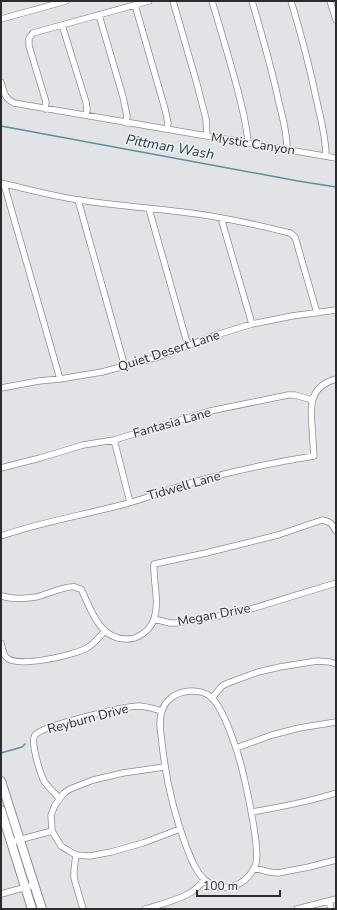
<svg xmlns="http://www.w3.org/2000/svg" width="337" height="910" font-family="'Nunito Sans',sans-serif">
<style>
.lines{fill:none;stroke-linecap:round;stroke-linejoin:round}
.stream{stroke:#5a909a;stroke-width:1.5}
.street-casing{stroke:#8c8d90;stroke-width:7}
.secondary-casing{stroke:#8c8d90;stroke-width:10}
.street{stroke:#fff;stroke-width:5.5}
.secondary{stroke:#fff;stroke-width:8}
.labels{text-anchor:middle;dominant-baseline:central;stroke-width:3;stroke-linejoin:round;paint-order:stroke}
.street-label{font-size:13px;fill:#2c2c2e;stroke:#eff0f4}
.water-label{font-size:14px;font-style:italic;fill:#153b40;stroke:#eff0f4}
</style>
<rect width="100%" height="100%" fill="#e2e3e7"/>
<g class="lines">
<path class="stream" d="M1 126 298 181 336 187
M1 753 22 747 25 744"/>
<g class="street-casing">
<path id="street" d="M173 1 197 84 206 119 207 136
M212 1C221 31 230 61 238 91 242 108 247 125 248 143
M252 1C262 35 272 69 279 103 283 118 287 134 287 149
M291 1C301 34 310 68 317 102 321 120 326 138 326 156
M330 1 336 20
M135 5 165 109 168 123 167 129
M99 15 123 97 127 116 126 123
M1 19 66 1
M62 25 86 102 87 109 86 115
M1 82C4 92 4 98 14 103L336 158
M45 109 46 102 29 46V38L33 33 149 1
M1 183C27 189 52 196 79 200 113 205 148 208 182 212 218 216 254 224 290 233L295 237 317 313
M4 184 60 379
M78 200 125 367
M149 209 188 346
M221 218 252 324
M1 388 39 381 60 379 102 372 158 357 216 335 252 324 292 316 336 310
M114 440 130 502
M1 468 40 458 83 445 114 440 210 411 288 395H295L312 400
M1 536C41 522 84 515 125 504 151 497 175 487 201 480 238 470 276 462 314 456 313 446 313 437 312 427 310 405 310 386 336 379
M1 596C12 599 24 599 36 597 46 595 66 585 75 587 77 588 79 589 81 589 91 609 99 639 126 639 129 639 132 639 135 638 144 634 151 629 154 619 160 601 153 583 154 564L206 553 278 535 322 520C330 521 332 524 336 531
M154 619 170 623H176L218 616 254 608 336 583
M1 643C2 647 3 654 6 657 16 669 74 655 87 648 94 644 99 637 105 631
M212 698 222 686 228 683 258 672 280 667 317 661 330 662 336 664
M236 748 272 735 299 728 336 722
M164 767 123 773 93 780 70 789 64 793 55 805 51 815 52 831 61 846 69 851 76 855 90 856 111 852 143 843 180 829
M59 798C54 792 47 787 43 779 40 772 30 741 35 735 44 725 122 707 138 706 146 706 154 709 162 711
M252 812C281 807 308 802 336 793
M11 842 52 831
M76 855 74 870V878L83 909
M205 880C195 871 191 858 186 846 173 811 166 781 162 743 161 732 158 721 162 711 165 701 174 694 184 692 193 690 205 691 212 698 225 711 239 755 243 773 248 794 252 814 255 835 256 844 258 854 256 863 256 865 255 866 254 868
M1 894 34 885
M329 901 331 909
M145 909C158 905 183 899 193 891 197 888 201 884 205 880 221 894 245 887 254 868L269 872 278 873 309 867 336 860
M297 909 336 899"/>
</g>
<g class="secondary-casing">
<path id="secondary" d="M1 781 42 909
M1 810 32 909"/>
</g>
<use href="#street" class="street"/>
<use href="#secondary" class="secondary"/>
</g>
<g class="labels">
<g class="street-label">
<text transform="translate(253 144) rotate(9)">Mystic Canyon</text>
<text transform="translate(169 351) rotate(-18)">Quiet Desert Lane</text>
<text transform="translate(172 423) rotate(-16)">Fantasia Lane</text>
<text transform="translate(184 486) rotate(-16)">Tidwell Lane</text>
<text transform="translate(214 615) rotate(-11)">Megan Drive</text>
<text transform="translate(88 719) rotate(-15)">Reyburn Drive</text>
</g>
<g class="water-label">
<text transform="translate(170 147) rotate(10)">Pittman Wash</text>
</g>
</g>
<rect width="337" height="910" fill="none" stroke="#2c2c2e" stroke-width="4"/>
<path d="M197 890v6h83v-6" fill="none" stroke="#2c2c2e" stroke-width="2"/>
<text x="203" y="890" font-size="12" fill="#2c2c2e" stroke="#eff0f4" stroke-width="3" paint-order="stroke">100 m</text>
</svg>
